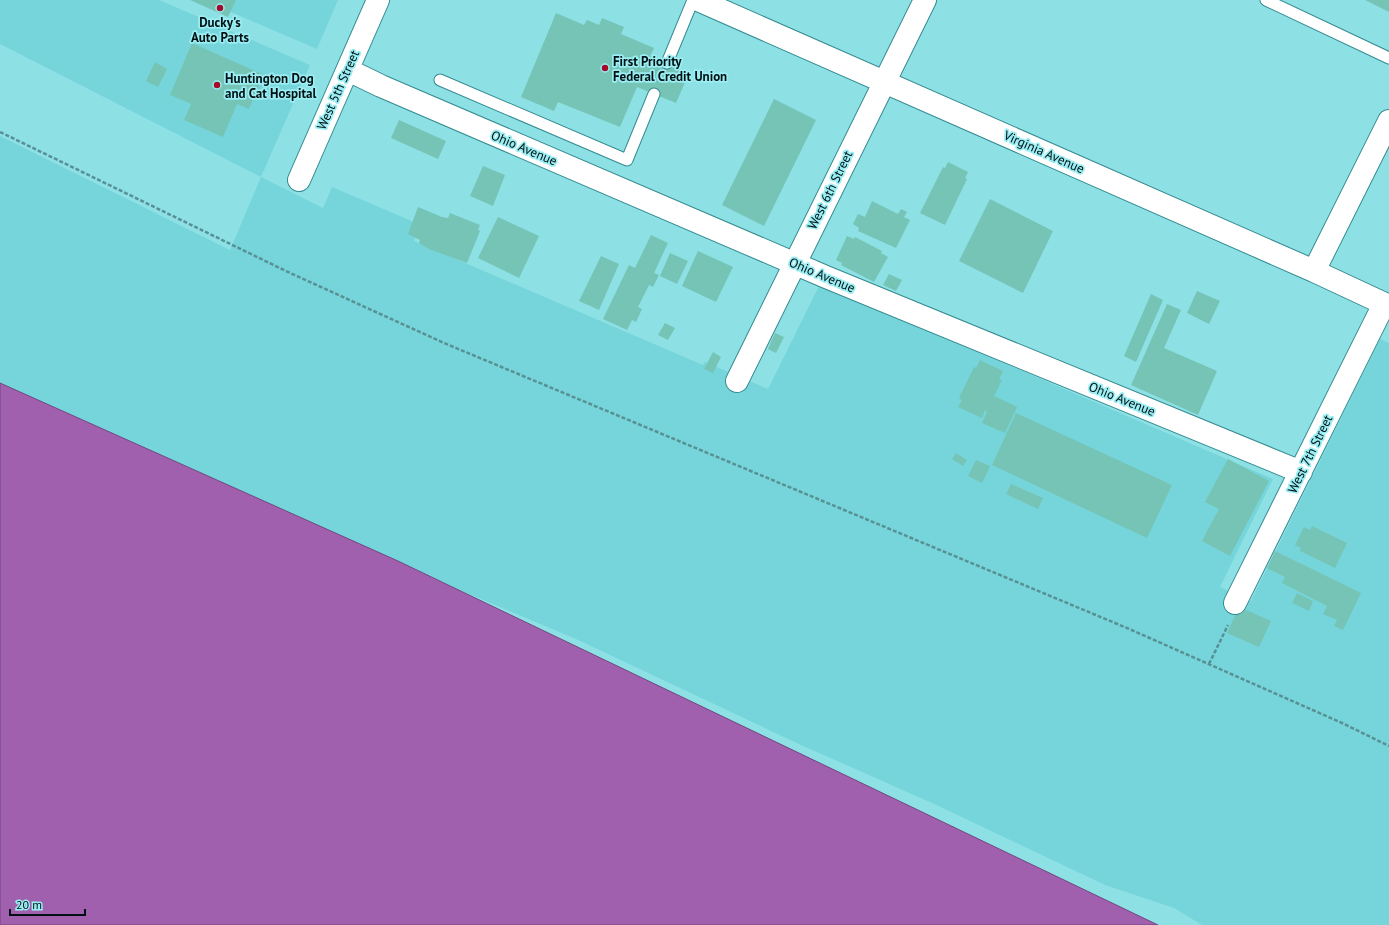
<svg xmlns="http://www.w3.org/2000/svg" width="1389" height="925" font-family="'PT Sans',sans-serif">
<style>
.built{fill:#76d5da}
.water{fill:#a060ad;stroke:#70487e}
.building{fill:#75c4b5}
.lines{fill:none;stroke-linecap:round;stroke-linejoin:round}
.lane-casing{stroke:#358b90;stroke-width:13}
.street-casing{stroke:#358b90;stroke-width:24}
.path{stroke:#579195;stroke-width:2.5;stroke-dasharray:4 2;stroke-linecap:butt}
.lane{stroke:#fff;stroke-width:11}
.street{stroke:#fff;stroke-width:22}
.poi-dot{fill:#a50929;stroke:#9aeef3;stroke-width:1.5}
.labels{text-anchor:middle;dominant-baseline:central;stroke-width:3.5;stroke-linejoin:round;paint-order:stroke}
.poi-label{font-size:13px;font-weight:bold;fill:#001012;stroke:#9aeef3;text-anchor:start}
.street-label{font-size:13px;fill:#001012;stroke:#9aeef3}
</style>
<rect width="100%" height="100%" fill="#8de1e5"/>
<path class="built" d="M0 0H159L310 65 261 177 323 208 332 187 421 225 414 241 703 365 705 362 768 389 820 284 1273 479 1220 587 1251 601 1380 339 1389 343V925H1202L1174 908 1105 885 932 803 801 745 576 639 459 590 398 561 0 383V136L230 250 261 177 0 44Z
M203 0H338L317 49Z"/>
<path class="water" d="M0 383 398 561 1158 925H0Z"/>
<path class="building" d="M190 0H236L228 17Z
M1365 0H1389V12Z
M556 13 584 25 587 20 599 25 602 18 624 27 621 34 654 48 650 56 689 73 676 103 637 87 620 127 558 102 554 111 521 97Z
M192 43 264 75 249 109 237 104 223 137 184 120 191 104 170 95Z
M155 62 167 69 158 87 146 81Z
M774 99 816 120 764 226 722 205Z
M399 120 446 141 438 159 391 138Z
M948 162 968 172 965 178 967 179 945 225 920 213 943 167 945 168Z
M483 166 505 175 493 206 470 196Z
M990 199 1053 231 1023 293 959 261Z
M872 201 898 214 901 209 907 212 904 217 910 220 896 248 858 231 859 228 853 224 858 214 865 217Z
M418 207 442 217 448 218 450 213 480 225 478 230 480 231 467 263 429 249 419 243 420 240 408 234Z
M498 217 539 236 519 278 478 258Z
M651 235 668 243 654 273 659 275 653 287 649 285 638 307 642 309 636 322 632 320 627 330 603 319 629 265 635 268Z
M847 236 854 239 855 237 882 251 881 253 888 257 874 282 841 265 842 263 836 260Z
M698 251 733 267 716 302 682 286Z
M670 253 688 261 677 284 660 276Z
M601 256 619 264 599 310 579 301Z
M889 274 902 280 896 291 883 285Z
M1197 291 1220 301 1209 324 1187 313Z
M1151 294 1163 300 1136 362 1124 356Z
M1167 304 1181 310 1164 348 1217 371 1198 415 1131 385Z
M665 323 675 328 668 340 658 335Z
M775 333 784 337 776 353 768 349Z
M713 352 721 357 713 373 704 369Z
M980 360 1003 371 999 379 1002 380 994 396 1017 407 1005 433 982 423 987 412 985 410 982 418 958 407 962 400 959 398 974 367 976 368Z
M1016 413 1172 485 1147 538 992 465Z
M956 453 967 460 963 466 952 459Z
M1228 459 1269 481 1230 556 1202 541 1219 509 1205 502Z
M976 460 990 466 982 483 968 476Z
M1011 484 1043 498 1038 509 1006 494Z
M1312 526 1347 543 1335 568 1300 551 1301 548 1295 545 1304 527 1310 530Z
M1275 551 1361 593 1343 630 1334 626 1337 620 1323 614 1327 606 1282 583 1285 577 1267 568Z
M1297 593 1313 601 1309 611 1292 603Z
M1239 607 1271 621 1259 647 1227 633Z"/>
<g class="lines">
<g class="lane-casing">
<path id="lane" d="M1266 0 1389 58
M667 63 693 0
M440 80 627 160 654 94"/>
</g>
<g class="street-casing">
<path id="street" d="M698 0 1314 271 1389 306
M348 70 381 86 826 277 1301 472
M299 180 378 0
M1314 271 1389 121
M737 381 925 0
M1235 603 1384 304"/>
</g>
<path class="path" d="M0 132 288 272 444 343 1127 628 1342 723 1389 746
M1209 664 1228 625"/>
<use href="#lane" class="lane"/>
<use href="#street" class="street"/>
</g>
<g class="poi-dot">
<circle cx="220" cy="8" r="4"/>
<circle cx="605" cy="68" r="4"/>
<circle cx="217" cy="85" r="4"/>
</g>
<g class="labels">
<g class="poi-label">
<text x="220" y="22" text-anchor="middle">Ducky's<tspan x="220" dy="15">Auto Parts</tspan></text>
<text x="613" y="61">First Priority<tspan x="613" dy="15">Federal Credit Union</tspan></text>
<text x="225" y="78">Huntington Dog<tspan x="225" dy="15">and Cat Hospital</tspan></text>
</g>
<g class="street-label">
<text transform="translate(338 90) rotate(-66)">West 5th Street</text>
<text transform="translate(524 148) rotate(23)">Ohio Avenue</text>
<text transform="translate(1044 152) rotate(24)">Virginia Avenue</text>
<text transform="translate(830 190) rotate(-64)">West 6th Street</text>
<text transform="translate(822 275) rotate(23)">Ohio Avenue</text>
<text transform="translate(1122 399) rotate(22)">Ohio Avenue</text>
<text transform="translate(1310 454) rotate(-64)">West 7th Street</text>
</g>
</g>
<path d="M10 909v6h75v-6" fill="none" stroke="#001012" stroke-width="2"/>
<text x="16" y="909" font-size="12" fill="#001012" stroke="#9aeef3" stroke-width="3" paint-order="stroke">20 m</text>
</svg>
